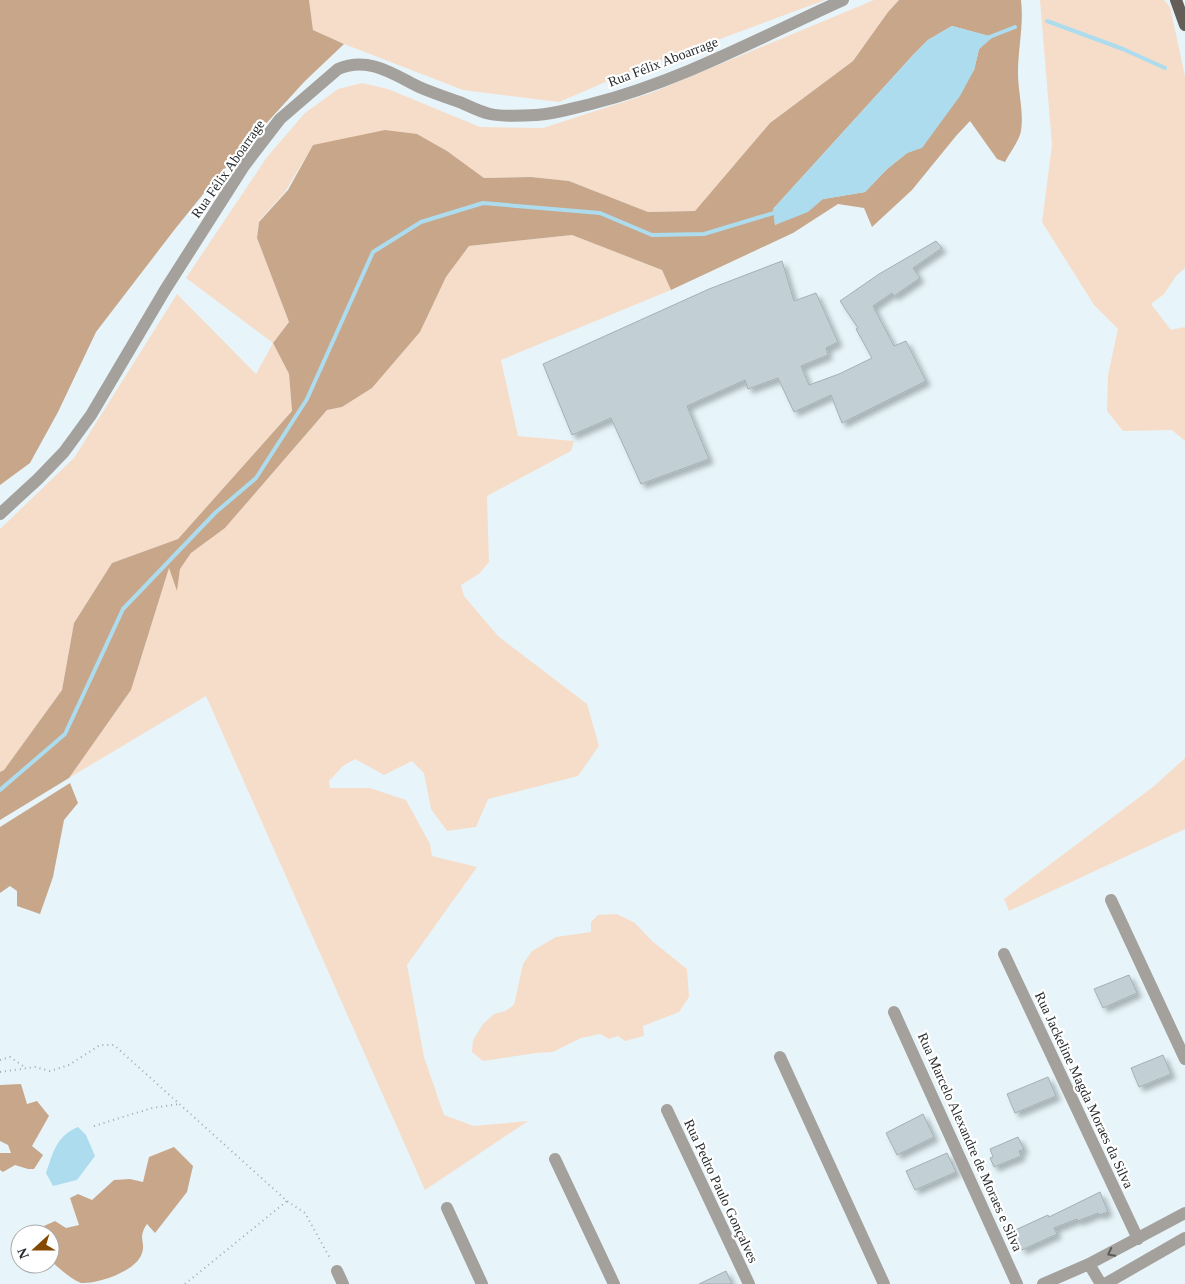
<svg xmlns="http://www.w3.org/2000/svg" width="1185" height="1284" font-family="'Times New Roman',serif">
<style>
.green{fill:#f6ddc9}
.forest{fill:#c8a68a;fill-rule:evenodd}
.water{fill:#acdcee}
.lines{fill:none;stroke-linecap:round;stroke-linejoin:round}
.stream{stroke:#acdcee;stroke-width:4}
.building{fill:#c2cfd5;stroke:#a3b0b5;filter:url(#shadow)}
.path{stroke:#a0abaf;stroke-width:2;stroke-dasharray:1 4;stroke-linecap:butt}
.street{stroke:#a4a09c;stroke-width:12}
.primary{stroke:#655d57;stroke-width:12}
.oneway{stroke:#5a5b5b}
.labels{text-anchor:middle;dominant-baseline:central;stroke-width:4.5;stroke-linejoin:round;paint-order:stroke}
.street-label{font-size:14px;fill:#282d2f;stroke:#fff}
</style>
<defs>
<filter id="shadow"><feDropShadow dx="4.5" dy="4.5" stdDeviation="2.5" flood-color="#0004"/></filter>
</defs>
<rect width="100%" height="100%" fill="#e7f5fa"/>
<path class="green" d="M309 0H825L615 78 559 102 463 90 344 44 313 30Z
M874 0H899L888 12 853 61 770 123 695 211 648 212 569 181 531 177 484 178 447 151 416 134 313 145 285 192 259 221 257 238 289 322 273 343 289 374 292 411 178 539 112 563 74 623 62 690 4 770 0 772V529L74 458 177 294 256 374 273 343 186 278 267 157 305 113 338 89 362 83 388 89 480 127 543 128 651 93Z
M1040 0H1164L1170 7 1185 76V268L1176 276 1164 294 1151 304 1171 330 1185 327V441L1172 430 1123 431 1107 411 1108 375 1118 329 1094 305 1042 222 1052 145Z
M572 235 662 270 671 290 501 360 518 436 574 441 571 451 487 496 489 562 479 574 461 585 464 596 498 636 587 704 599 746 578 776 488 799 476 827 447 831 431 809 424 773 412 761 384 775 355 759 343 766 329 781 330 788H370L406 800 430 844 432 856 477 867 407 965 424 1057 444 1115 474 1126 528 1121 425 1190 206 696 69 778 131 690 169 568 177 590 180 569 191 553 225 528 327 410 342 407 372 388 420 332 446 277 469 246Z
M1185 758V829L1009 911 1004 899 1153 787Z
M617 914 635 923 652 941 687 969 689 997 679 1012 643 1026 644 1036 625 1041 618 1036 609 1039 600 1034 581 1038 553 1052 536 1053 483 1061 472 1052 473 1040 483 1024 494 1014 505 1011 514 1005 523 964 532 951 556 937 591 932V922L598 915Z"/>
<path class="forest" d="M0 0H309L313 30 344 44 305 81 217 177 175 229 96 332 58 412 30 463 0 485Z
M899 0H1021C1024 25 1018 48 1018 73 1018 92 1024 112 1021 131 1019 141 1010 152 1005 162L997 159 970 121 956 136 912 190 872 227 864 208 838 204 793 233 671 290 662 270 572 235 469 246 446 277 420 332 372 388 342 407 327 410 225 528 191 553 180 569 177 591 169 568 131 690 69 778 0 820V772L4 770 62 690 74 623 112 563 178 539 292 411 289 374 273 343 289 322 257 238 259 222 288 190 313 145 385 130 417 134 447 151 484 178 531 177 569 181 648 212 695 211 770 123 853 61 888 12ZM952 26 992 37 979 49 974 70 922 147 907 153 887 169 865 192 823 199 775 225 774 208 914 54 928 40Z
M70 783 78 803 64 820 53 877 40 914 17 906V891L10 886 0 893V827Z
M21 1084 27 1104 37 1101 49 1116 32 1146 43 1155 34 1169H28L15 1165 3 1172 0 1170V1153H11L8 1145 0 1141V1085Z
M174 1147 193 1166 187 1192 155 1233 147 1224C137 1239 146 1241 142 1253 137 1271 98 1284 81 1283 69 1278 59 1268 50 1260V1254L55 1247 50 1234H48L44 1226 55 1221 66 1228 79 1225 70 1198 78 1194 92 1200 114 1180 130 1179 143 1182 149 1157Z"/>
<path class="water" d="M952 26 993 37 979 49 974 70 960 96 922 148 907 153 887 169 865 192 823 199 808 212 775 225 773 209 914 54 928 40Z
M78 1127 86 1135 95 1156 77 1180 53 1186 46 1173C53 1153 56 1136 78 1127Z"/>
<g class="lines">
<path class="stream" d="M1047 21 1123 49 1165 68
M987 38 1015 27
M0 790 65 734 123 609 215 513 256 478 307 399 373 252 421 222 483 203 600 213 652 235 704 234 777 212"/>
</g>
<path class="building" d="M936 241 942 248 913 268 920 278 894 296 892 293 873 306 894 346 906 341 926 381 842 423 831 395 794 412 778 378 748 389 745 380 687 406 709 459 641 484 611 418 572 435 543 364 709 289 782 261 794 301 816 293 838 342 826 348 828 355 801 366 809 385 839 374 872 358 856 329 858 328 840 301 879 274Z
M1129 975 1137 993 1103 1008 1094 989Z
M1163 1055 1171 1074 1139 1087 1131 1068Z
M1048 1077 1056 1096 1015 1113 1007 1094Z
M923 1114 934 1137 897 1155 886 1133Z
M1018 1137 1024 1149 1019 1151 1021 1156 994 1167 990 1158 993 1157 990 1149Z
M947 1153 956 1172 915 1190 906 1171Z
M1100 1192 1108 1212 1099 1215 1098 1213 1078 1221 1077 1219 1054 1228 1057 1234 1022 1250 1013 1231 1048 1215 1049 1217Z
M726 1271 732 1284H699Z"/>
<g class="lines">
<path class="path" d="M0 1060 10 1057 26 1068
M0 1072 35 1067 50 1071 69 1065 100 1045H114L287 1201 305 1213 331 1260
M94 1126 152 1108 179 1104
M185 1284 287 1201"/>
<path class="street" d="M0 514 38 479 64 452 91 415 165 290 244 166 280 119 338 69C369 56 393 74 419 87 433 93 448 98 462 103 471 107 481 112 490 114 505 117 521 116 536 115 555 114 573 108 591 104 679 82 761 37 843 0
M1111 900 1185 1059
M1004 954 1138 1239
M894 1012 1017 1284
M780 1057 884 1284
M667 1110 749 1284
M555 1159 614 1284
M447 1208 482 1284
M1089 1264 1101 1284
M337 1271 343 1284
M1043 1284 1089 1264 1185 1213
M1105 1284 1185 1238"/>
<path class="primary" d="M1176 0 1185 25"/>
</g>
<defs><path id="oneway-chevron" d="M-2-3.5L2.5 0L-2 3.5" fill="none" stroke-width="1.6" stroke-linecap="round" stroke-linejoin="round" transform="scale(1.25)"/></defs>
<use class="oneway" href="#oneway-chevron" transform="translate(1111 1253) rotate(153)"/>
<g class="labels">
<g class="street-label">
<text transform="translate(663 62) rotate(-21)">Rua Félix Aboarrage</text>
<text transform="translate(228 169) rotate(-55)">Rua Félix Aboarrage</text>
<text transform="translate(1084 1090) rotate(65)">Rua Jackeline Magda Moraes da Silva</text>
<text transform="translate(970 1142) rotate(66)">Rua Marcelo Alexandre de Moraes e Silva</text>
<text transform="translate(721 1191) rotate(65)">Rua Pedro Paulo Gonçalves</text>
</g>
</g>
<g transform="translate(35 1249) rotate(249)"><circle r="24" fill="#ffffff" stroke="#a9abac"/>
<path d="M0-4L9 19L0 12L-9 19Z" fill="#844a00"/>
<text y="-8" font-size="14" font-weight="bold" text-anchor="middle" fill="#282d2f">N</text>
</g>
</svg>
